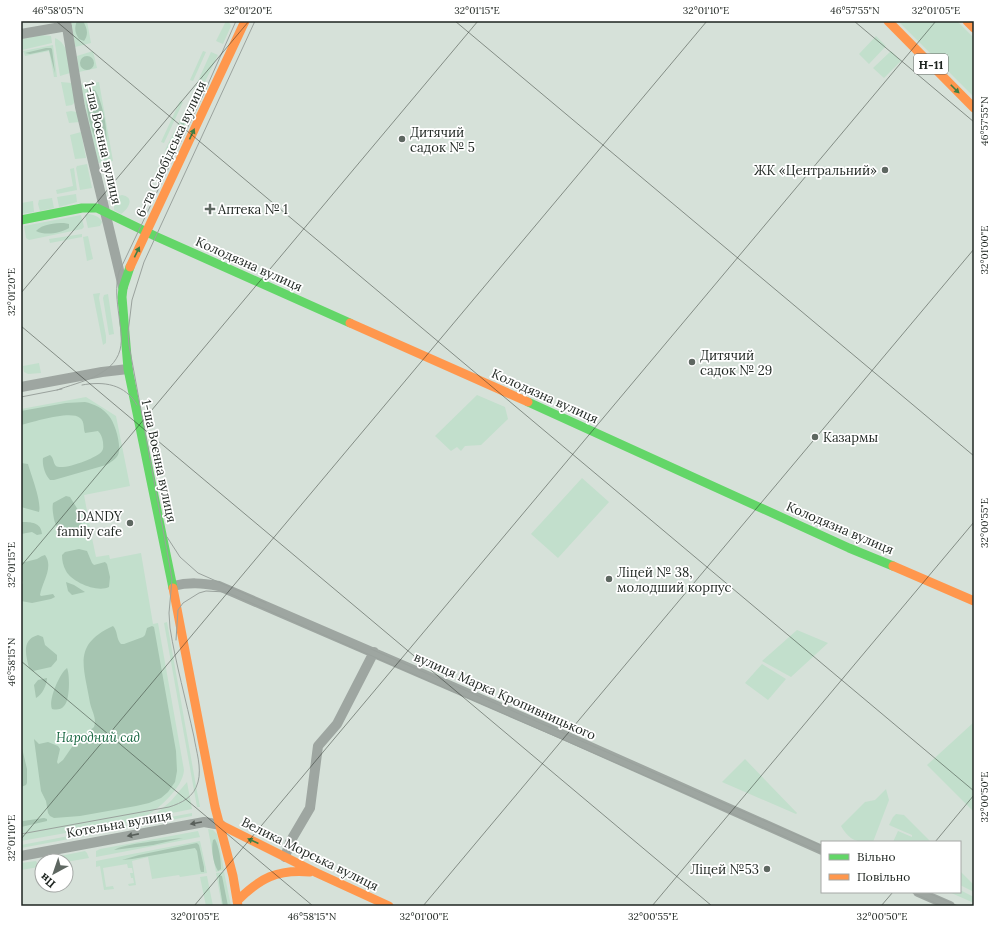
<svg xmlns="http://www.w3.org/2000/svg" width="995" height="927" font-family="Lora,serif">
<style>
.green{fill:#c2dfcc}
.forest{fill:#a6c5b1}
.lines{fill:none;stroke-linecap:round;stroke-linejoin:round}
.street{stroke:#9ea6a1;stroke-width:10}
.fast{stroke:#63d668;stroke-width:9}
.slow{stroke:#ff974d;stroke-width:9}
.tram{stroke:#9aa29d;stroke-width:1}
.oneway{fill:#407e44}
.oneway2{fill:#585f5a}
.ticks{fill:none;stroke:#1e2520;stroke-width:1;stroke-opacity:0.45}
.poi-dot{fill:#5e6761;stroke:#fff;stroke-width:1.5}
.labels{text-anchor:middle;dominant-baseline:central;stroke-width:3.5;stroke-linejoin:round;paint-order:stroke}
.shield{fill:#fff;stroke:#626663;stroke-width:1}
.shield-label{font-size:12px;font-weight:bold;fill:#1e2520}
.poi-label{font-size:13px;fill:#1e2520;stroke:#fff;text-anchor:start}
.street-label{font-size:13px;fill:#1e2520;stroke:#fff}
.park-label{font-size:13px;font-style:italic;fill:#186741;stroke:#fff}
.neatline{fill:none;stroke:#1e2520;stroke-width:1.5}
.ticks-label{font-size:10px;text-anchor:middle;fill:#1e2520}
</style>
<rect width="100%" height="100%" fill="#d6e1d9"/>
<path class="green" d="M71 21H87L91 43 75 47Z
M226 21 229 22 231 26 223 44 216 41Z
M898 21H957L974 38V97Z
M41 35 51 36 52 43 22 50 21 48V39Z
M876 36 886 46 869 64 859 54Z
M55 38C69 44 68 60 70 73L60 76 55 44Z
M53 45 57 77H54L49 51 25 56 23 51Z
M93 51 97 68 79 72 77 56Z
M203 51 206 52 193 81 190 80Z
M891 51 901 61 884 78 873 68Z
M211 52 218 55 203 86 197 83Z
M61 82 72 83 75 102 72 105 66 106Z
M99 82 113 161 98 163 88 121 81 85Z
M196 85 202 88 196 103 190 100Z
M180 101 183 102 164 143 161 142Z
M187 106 193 109 172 153 165 150Z
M71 111 77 112 79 122 69 123 66 112Z
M81 132 86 158 75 159 70 135Z
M164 154 170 157 160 178 155 175Z
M87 164 92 188 80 190 76 168 77 166Z
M74 168 77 190 57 194 56 190 73 186 70 169Z
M76 194 77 202 59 207 57 197Z
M122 195C135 197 129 209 121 214L114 210V204L118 196Z
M52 198 54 208 40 211 38 204 39 200Z
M33 201 34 212 21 214V203Z
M89 214C95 215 100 217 102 222L100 226 88 228 85 215Z
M81 215 84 227 82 229 29 240 26 238 24 226Z
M82 234V237L50 243 49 239Z
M88 236 93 259 87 261 83 237Z
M100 293 99 298 106 336V343L103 345 93 294Z
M108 294 114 334 109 335 103 298 104 295Z
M39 363 41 373 28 374 24 372 23 366Z
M477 395 505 407 508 419 481 445 465 446 461 451 457 447 451 451 435 436Z
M86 397 116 416 130 486 84 495 91 532 86 533 87 539 92 538 96 557 109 555 110 559 141 553 153 624 158 623 184 770C183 788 157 811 141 819 131 823 116 824 105 826 77 831 49 836 21 841V409Z
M582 478 609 502 558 558 531 534Z
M167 622 196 786 200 807H197L164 623Z
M797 630 828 643 791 677 762 661Z
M762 664 786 679 768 700 745 683Z
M974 722V812L927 765Z
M745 759 797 813 796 814 722 782Z
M187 782 192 809 152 817 171 801Z
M886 789 889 800 873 842C856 842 850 841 841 826L865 802 875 800Z
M192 813V816L21 848V845Z
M896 814 904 815 931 842H893L898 831 912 837V835L889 825 893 817Z
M208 829 213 830 217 834 224 870 216 872Z
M198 831 200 837 96 857V851L100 849Z
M200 841 207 873 180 877 179 875 152 879 148 857 132 861 136 885 129 886 128 884 134 883 133 878H131L130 873H133L132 868H128L127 864 103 868 106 887 113 886 114 889 104 890 100 866 96 867V861Z
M85 851 87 853 89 858 66 862V861H54L55 857Z
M36 861 39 867 21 870V863Z
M960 871 974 885V892L960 885Z
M224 872 231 906H222L216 873Z
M207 876 213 906H206L200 877Z
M960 890 974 897V903L949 892H960Z"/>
<path class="forest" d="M77 21H83C87 28 89 34 84 41L79 39C75 33 74 28 77 21Z
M46 48H51L52 49 55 73 49 50 30 54 25 53Z
M80 63a7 7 0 1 1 14 0a7 7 0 1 1-14 0Z
M89 89 95 90C102 99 110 137 105 147L98 144C91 132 84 104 87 90Z
M186 112H188V114C184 126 178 140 170 150H169Z
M64 223 69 224V228C60 233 46 236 36 231 42 224 55 223 64 223Z
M85 402C94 404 103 408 109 416 115 423 122 446 118 455 115 460 111 462 106 465L54 480H50C45 475 42 465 43 458L50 455C54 458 53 463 56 466 62 471 98 458 102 451 104 448 103 445 103 442 102 437 101 434 98 431L85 433C83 428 85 422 80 418 71 410 33 422 21 425V411L66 403Z
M21 463 28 464C31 475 42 502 39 512L21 507Z
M66 496 70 497 80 513 82 523 79 528C67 532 57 534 54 519 53 513 52 508 53 503Z
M21 522C31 522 41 522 42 534L37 535 32 532 21 534Z
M79 549 87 551 92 563 94 565 105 562 107 564 110 577 109 587C97 593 72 582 66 571 63 566 62 560 62 555L65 552Z
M45 555C54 567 42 582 40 595L41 596 53 594 55 597 51 599 32 603 21 601V585L23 583 21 577V563L37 559 42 556Z
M66 582 74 585 85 592 72 595 68 591Z
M113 626C118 631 116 639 121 644H124L143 637 145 635 147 628 152 626 154 627 176 751 177 771 175 782 168 792 161 798 149 803 136 806 80 816 54 818 50 816 48 813 46 801 41 791 34 739 39 744 48 742 58 746 60 749 57 762 58 764 63 760 74 744 94 727C97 718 92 712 90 703 84 666 72 645 113 626Z
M38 635 43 637 45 645 57 655V660L51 667 33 671 29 668C26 655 21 640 38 635Z
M67 668C70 674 70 701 64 706 61 710 56 710 52 709 48 701 59 674 67 668Z
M47 678C47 685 42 695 36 698L34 685 38 680Z
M21 744 27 769V783L26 785 21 787Z
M44 818 47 819V821L21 827V819L23 821Z
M183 838 153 845 114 850C122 844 170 839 183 838Z
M215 839C219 847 221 860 221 869L218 871C213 863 211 849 213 840Z
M197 843 199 845 204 867V872H201L200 869 197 851 195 848 132 859 122 860 139 855Z
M219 875 222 876 228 906H223L219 882Z"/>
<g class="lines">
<path class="street" d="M66 21 80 107 123 287
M21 34 67 26
M21 387 102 372 128 369
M173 586C189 582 202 583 219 586L559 733 822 850
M21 856 204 822 221 825
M285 857 290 842 310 808 318 746 337 724 374 652
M918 892 950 906"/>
<path class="fast" d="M21 220 82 208H97L155 236 350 323
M130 267 123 288 122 297 128 369 173 588
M528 402 849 548 893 566"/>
<path class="slow" d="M888 21 974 108
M967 21 974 28
M130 267 245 21
M350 323 528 402
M893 566 974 601
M173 588 215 807 233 876 238 906
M221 825 317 873 389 906
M237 901C260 878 277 869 310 872"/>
<path class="tram" d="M82 385C104 381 125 384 137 405
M57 390C79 382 113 376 120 350 123 339 120 326 119 316 117 301 115 287 119 272L205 91 236 21
M21 397 62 389
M167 537 180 557 198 573 266 603
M176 640 178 610 183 603 199 593 206 591 226 592 822 853
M371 649 822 846
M21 834 169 807C182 803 194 797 198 782 202 768 196 750 194 737 186 700 176 665 170 628L169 613 172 579 169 562 129 345 128 333 132 300 144 262 255 21
M911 892 942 906
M926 892 958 906"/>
</g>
<defs><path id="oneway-solid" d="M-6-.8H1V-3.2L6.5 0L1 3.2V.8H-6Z"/></defs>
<g class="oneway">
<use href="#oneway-solid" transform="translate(955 89) rotate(45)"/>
<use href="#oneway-solid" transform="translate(192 134) rotate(-65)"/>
<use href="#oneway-solid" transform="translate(137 252) rotate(-64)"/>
<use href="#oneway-solid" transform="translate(253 841) rotate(-155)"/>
</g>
<g class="oneway2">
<use href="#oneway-solid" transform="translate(196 823) rotate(170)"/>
<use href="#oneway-solid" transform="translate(133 835) rotate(169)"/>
</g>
<path class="ticks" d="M56 21 974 791M455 21 974 456M854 21 974 122M21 293 249 21M21 326 712 906M21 566 478 21M21 661 313 906M21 839 707 21M935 842 974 795M194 906 936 21M423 906 974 249M652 906 974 522M881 906 893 892"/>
<g class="poi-dot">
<circle cx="402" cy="139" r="4"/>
<circle cx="885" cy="170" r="4"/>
<path d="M208 203h4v4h4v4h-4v4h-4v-4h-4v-4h4z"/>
<circle cx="692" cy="362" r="4"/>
<circle cx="815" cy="437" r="4"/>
<circle cx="130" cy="523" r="4"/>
<circle cx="609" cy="579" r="4"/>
<circle cx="767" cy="869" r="4"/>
</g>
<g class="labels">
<rect class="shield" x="914" y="54" width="34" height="20" rx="3"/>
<g class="shield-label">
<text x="931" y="64">Н-11</text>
</g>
<g class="poi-label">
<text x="410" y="132">Дитячий<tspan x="410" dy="15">садок № 5</tspan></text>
<text x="877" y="170" text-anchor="end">ЖК «Центральний»</text>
<text x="218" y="209">Аптека № 1</text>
<text x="700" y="355">Дитячий<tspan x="700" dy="15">садок № 29</tspan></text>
<text x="823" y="437">Казармы</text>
<text x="122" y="516" text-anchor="end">DANDY<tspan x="122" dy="15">family cafe</tspan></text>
<text x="617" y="572">Ліцей № 38,<tspan x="617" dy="15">молодший корпус</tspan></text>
<text x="759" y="869" text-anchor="end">Ліцей №53</text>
</g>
<g class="street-label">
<text transform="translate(103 143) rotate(77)">1-ша Воєнна вулиця</text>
<text transform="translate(171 149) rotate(-65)">6-та Слобідська вулиця</text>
<text transform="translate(249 264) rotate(24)">Колодязна вулиця</text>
<text transform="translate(545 396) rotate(24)">Колодязна вулиця</text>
<text transform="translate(159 461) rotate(78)">1-ша Воєнна вулиця</text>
<text transform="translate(840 528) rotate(23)">Колодязна вулиця</text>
<text transform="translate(505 696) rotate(24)">вулиця Марка Кропивницького</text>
<text transform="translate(119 824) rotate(-10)">Котельна вулиця</text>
<text transform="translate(310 854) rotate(26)">Велика Морська вулиця</text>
</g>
<g class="park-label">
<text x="98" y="737">Народний сад</text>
</g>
</g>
<rect width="995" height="927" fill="none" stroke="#ffffff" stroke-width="44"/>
<rect x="821" y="841" width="140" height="52" fill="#ffffff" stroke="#a5a8a6"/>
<rect x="829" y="854" width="20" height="6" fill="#63d668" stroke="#a5a8a6"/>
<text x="857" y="861" font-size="12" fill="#1e2520">Вільно</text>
<rect x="829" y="874" width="20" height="6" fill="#ff974d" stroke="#a5a8a6"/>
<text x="857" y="881" font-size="12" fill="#1e2520">Повільно</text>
<g transform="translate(54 873) rotate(220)"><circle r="19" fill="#ffffff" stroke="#a5a8a6"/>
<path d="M0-3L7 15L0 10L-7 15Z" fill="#5e6761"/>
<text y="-6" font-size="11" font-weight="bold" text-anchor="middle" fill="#1e2520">Пн</text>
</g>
<rect x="22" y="22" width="951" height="883" class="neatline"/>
<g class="ticks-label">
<text x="58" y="14">46°58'05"N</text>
<text x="248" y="14">32°01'20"E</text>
<text x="477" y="14">32°01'15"E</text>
<text x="706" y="14">32°01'10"E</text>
<text x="855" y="14">46°57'55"N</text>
<text x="936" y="14">32°01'05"E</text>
<text transform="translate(984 121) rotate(-90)" y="4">46°57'55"N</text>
<text transform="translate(984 250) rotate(-90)" y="4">32°01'00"E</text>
<text transform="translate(11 292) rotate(-90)" y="4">32°01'20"E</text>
<text transform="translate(984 523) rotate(-90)" y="4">32°00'55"E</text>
<text transform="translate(11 565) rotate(-90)" y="4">32°01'15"E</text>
<text transform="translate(11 662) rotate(-90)" y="4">46°58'15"N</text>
<text transform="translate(984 797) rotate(-90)" y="4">32°00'50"E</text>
<text transform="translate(11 838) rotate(-90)" y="4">32°01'10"E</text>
<text x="195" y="920">32°01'05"E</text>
<text x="312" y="920">46°58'15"N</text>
<text x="424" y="920">32°01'00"E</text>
<text x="653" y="920">32°00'55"E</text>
<text x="882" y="920">32°00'50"E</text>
</g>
</svg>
